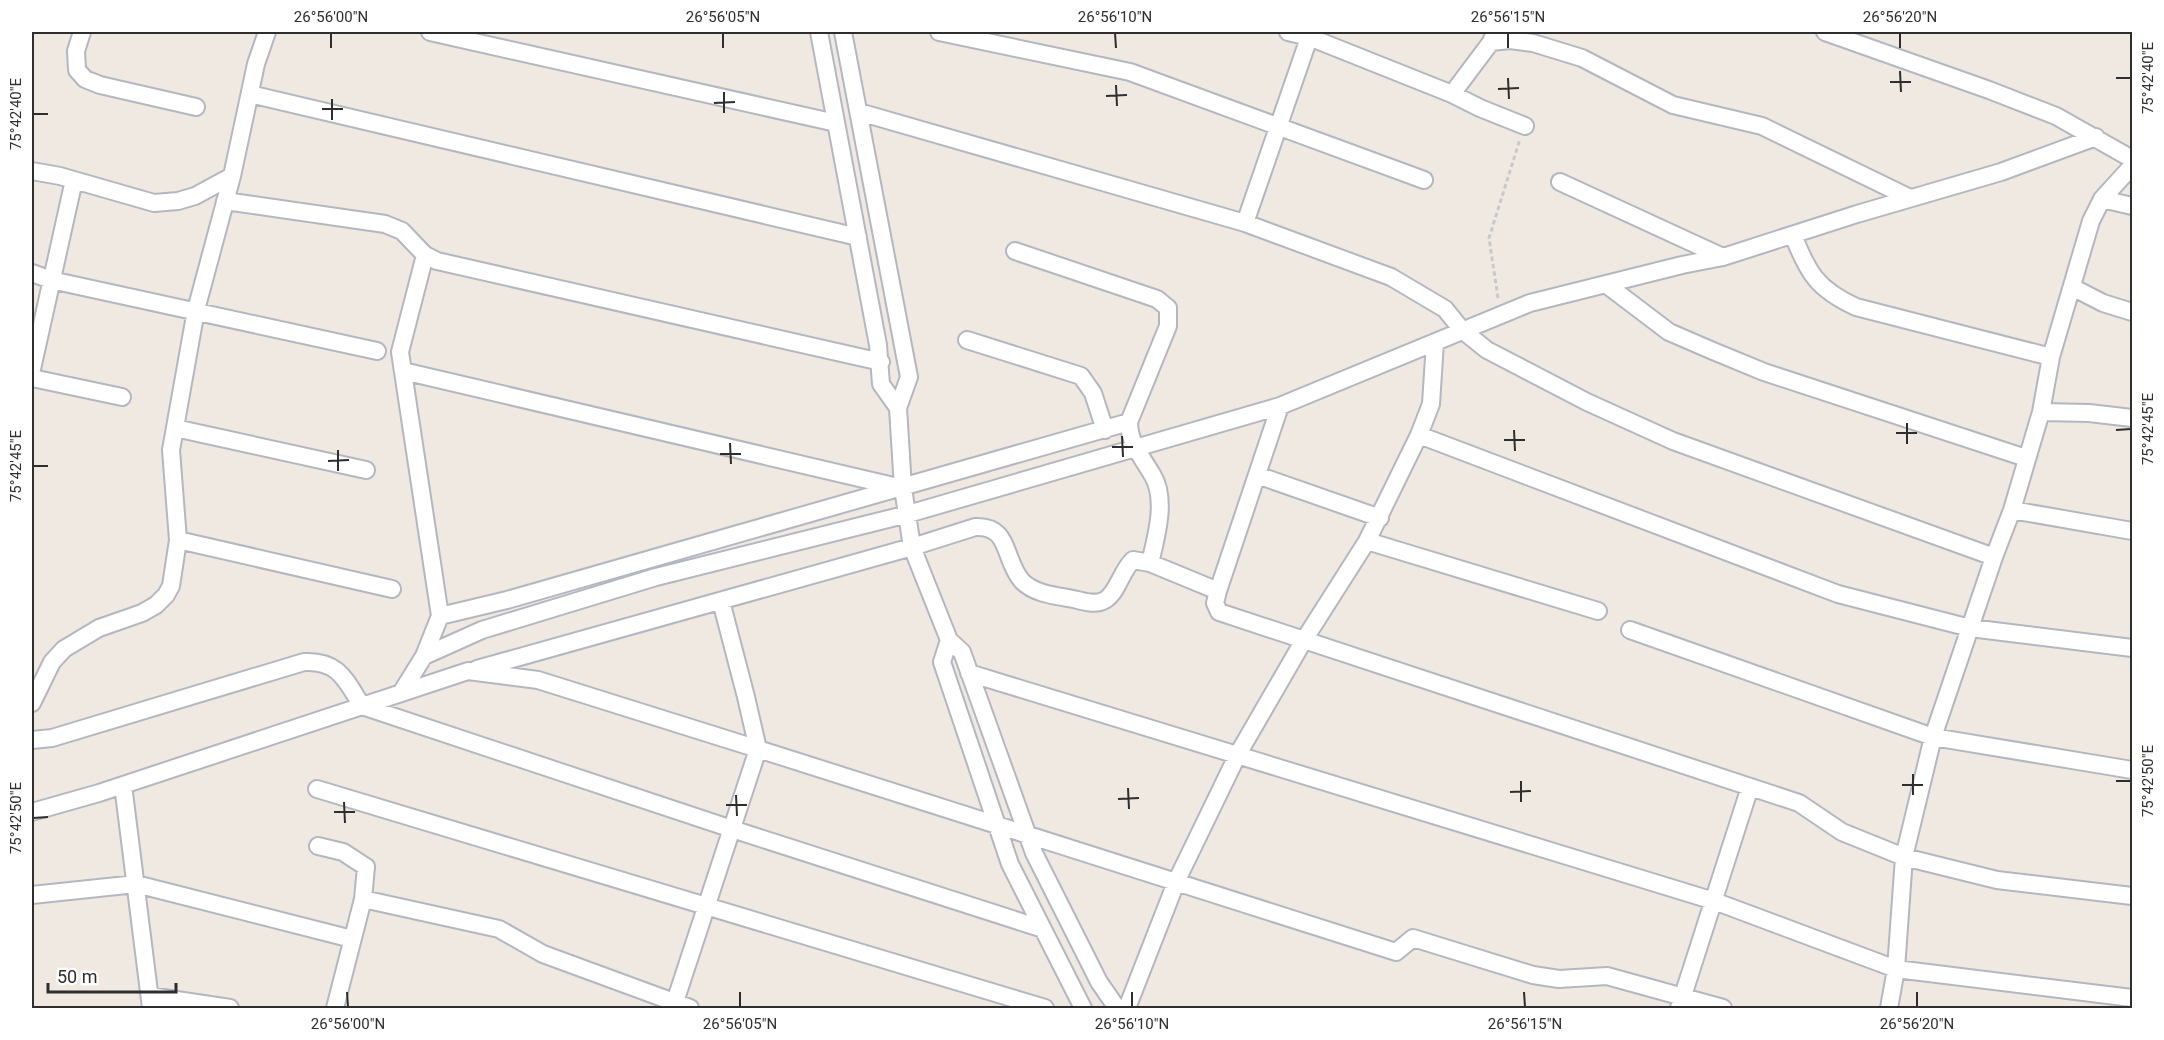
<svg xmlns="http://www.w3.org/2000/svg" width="2164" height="1040" font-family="Roboto,sans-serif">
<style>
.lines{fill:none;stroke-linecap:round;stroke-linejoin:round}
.street-casing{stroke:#b4b7c1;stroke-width:20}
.path{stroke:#c9c9c9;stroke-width:3;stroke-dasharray:4.5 3;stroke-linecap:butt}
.street{stroke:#fff;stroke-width:16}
.ticks{fill:none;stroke:#2e2e2e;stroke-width:2}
.neatline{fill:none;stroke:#2e2e2e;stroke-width:2}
.ticks-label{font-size:15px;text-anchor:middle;fill:#2e2e2e}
</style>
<rect width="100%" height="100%" fill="#efe9e1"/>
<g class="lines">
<g class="street-casing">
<path id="street" d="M82 32 76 51 77 70 85 79 100 85 196 107
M430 32 836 123
M819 32 878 345 881 384 898 408
M843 32 909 377 898 408 903 488 912 547 949 640 962 652 1034 853 1099 982 1117 1008
M939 32 1130 72 1424 180
M1288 32 1309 37 1452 94
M1311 32 1245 223 1391 277 1445 309 1462 330 1487 350 1587 402 1673 441 1994 557 2012 510 2041 412 2051 357 2091 221 2102 199 2132 166
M1495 32 1491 42 1452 94 1480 108 1525 126
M1825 32 1989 90 2056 116 2132 159
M1491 42 1510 40 1533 43 1582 58 1673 105 1762 126 1910 198
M250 94 858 237
M859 112 1245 223
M32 171 60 176 154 203 178 201 195 196 232 176
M1560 182 1723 257
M2102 199 2132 206
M225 201 385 224 402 231 425 255 437 261 881 362
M1793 235C1808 273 1817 289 1856 307L2051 357
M1015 251 1157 299 1168 308V326L1129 422C1129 444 1143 458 1153 476 1167 500 1156 538 1150 563
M425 255 400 352 440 616
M32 273 51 280 377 351
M1607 285 1669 332 1713 351 1764 372 2026 458
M2072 287 2103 303 2132 312
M967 340 1081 376 1093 393 1105 430
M32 369 74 180
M403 371 902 488
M32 378 122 397
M1280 406 1218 591 1215 603 1219 612 1799 803 1842 832 1904 857 1997 880 2132 896
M2041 412 2089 413 2132 418
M175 428 366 470
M1419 435 1838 594 1970 628 2132 648
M1257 475 1380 518
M2012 510 2132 531
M178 540 392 589
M1367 541 1598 611
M721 601 746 697 758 749C971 817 1184 883 1396 952L1413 938 1533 975 1559 979 1607 976 1723 1008
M1630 630 1933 737 2132 770
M949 640 942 662 1010 864 1083 1008
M424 656 482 630 656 577 908 514 1280 406 1530 303 1682 265 1723 257 1857 214 2001 172 2096 137
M477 669 912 547 975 527C1011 525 1003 560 1022 581 1034 594 1057 596 1073 599 1083 601 1095 606 1105 600 1118 592 1121 571 1133 560L1150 563 1218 591
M969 673 1714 901 1896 969 2132 998
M401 693 424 656 440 616 507 600 1129 422
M32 703 52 662 64 649 99 628 142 613 156 605 166 595 171 586 178 540 171 450 196 310 232 176 256 64 267 32
M32 740 52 738 304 662C339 660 346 681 362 706L732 829 1043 929
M123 785 151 1008
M317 789 1045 1008
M32 812 99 793 468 671 538 680 758 749 673 1008
M318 846 343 852 366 867 363 899 335 1008
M32 895 136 884 352 939
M363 899 499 929 543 954 690 1008
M150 996 230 1008
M1127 1008 1177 880 1238 754 1304 640 1367 541 1419 435 1431 404 1435 342
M1679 1008 1750 787
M1889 1008 1896 969 1904 857 1933 737 1994 557"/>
</g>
<path class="path" d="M1498 298 1489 238 1520 139"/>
<use href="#street" class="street"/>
</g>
<path class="ticks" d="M331 33V48M723 33V48M1115 33 1116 48M1508 33V48M1900 33V48M1900 71 1901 92M1508 78 1509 99M2116 78H2131M1890 82H1911M1116 85 1117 106M1498 89 1519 88M724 92V113M1106 96 1127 95M332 99V120M714 103 735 102M322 109H343M33 114H48M1907 423V444M1514 430 1515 451M2116 430 2131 429M1896 433H1917M1122 436 1123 457M1504 440H1525M730 443 731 464M1112 447H1133M338 450V471M720 454H741M328 461 349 460M33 466H48M1913 774V795M1521 781V802M2116 781H2131M1902 785H1923M1128 788 1129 809M1510 792 1531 791M736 795 737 816M1118 799 1139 798M344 802 345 823M726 805H747M334 812H355M33 818 48 817M347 992 348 1007M740 992V1007M1132 992V1007M1524 992 1525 1007M1917 992V1007"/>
<rect width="2164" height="1040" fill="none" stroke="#ffffff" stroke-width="66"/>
<path d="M48 983v9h128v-9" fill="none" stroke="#2e2e2e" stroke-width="3"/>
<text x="57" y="983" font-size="18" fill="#2e2e2e" stroke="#ffffff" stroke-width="4.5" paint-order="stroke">50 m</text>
<rect x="33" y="33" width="2098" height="974" class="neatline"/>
<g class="ticks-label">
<text x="331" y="22">26°56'00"N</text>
<text x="723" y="22">26°56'05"N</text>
<text x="1115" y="22">26°56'10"N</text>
<text x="1508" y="22">26°56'15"N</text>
<text x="1900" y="22">26°56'20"N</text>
<text transform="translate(2148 78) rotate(-90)" y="5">75°42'40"E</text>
<text transform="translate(16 114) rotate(-90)" y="5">75°42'40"E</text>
<text transform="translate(2148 429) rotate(-90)" y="5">75°42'45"E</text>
<text transform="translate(16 466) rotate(-90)" y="5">75°42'45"E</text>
<text transform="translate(2148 781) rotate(-90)" y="5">75°42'50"E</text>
<text transform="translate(16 818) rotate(-90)" y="5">75°42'50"E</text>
<text x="348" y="1029">26°56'00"N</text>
<text x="740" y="1029">26°56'05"N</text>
<text x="1132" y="1029">26°56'10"N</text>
<text x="1525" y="1029">26°56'15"N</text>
<text x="1917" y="1029">26°56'20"N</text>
</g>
</svg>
